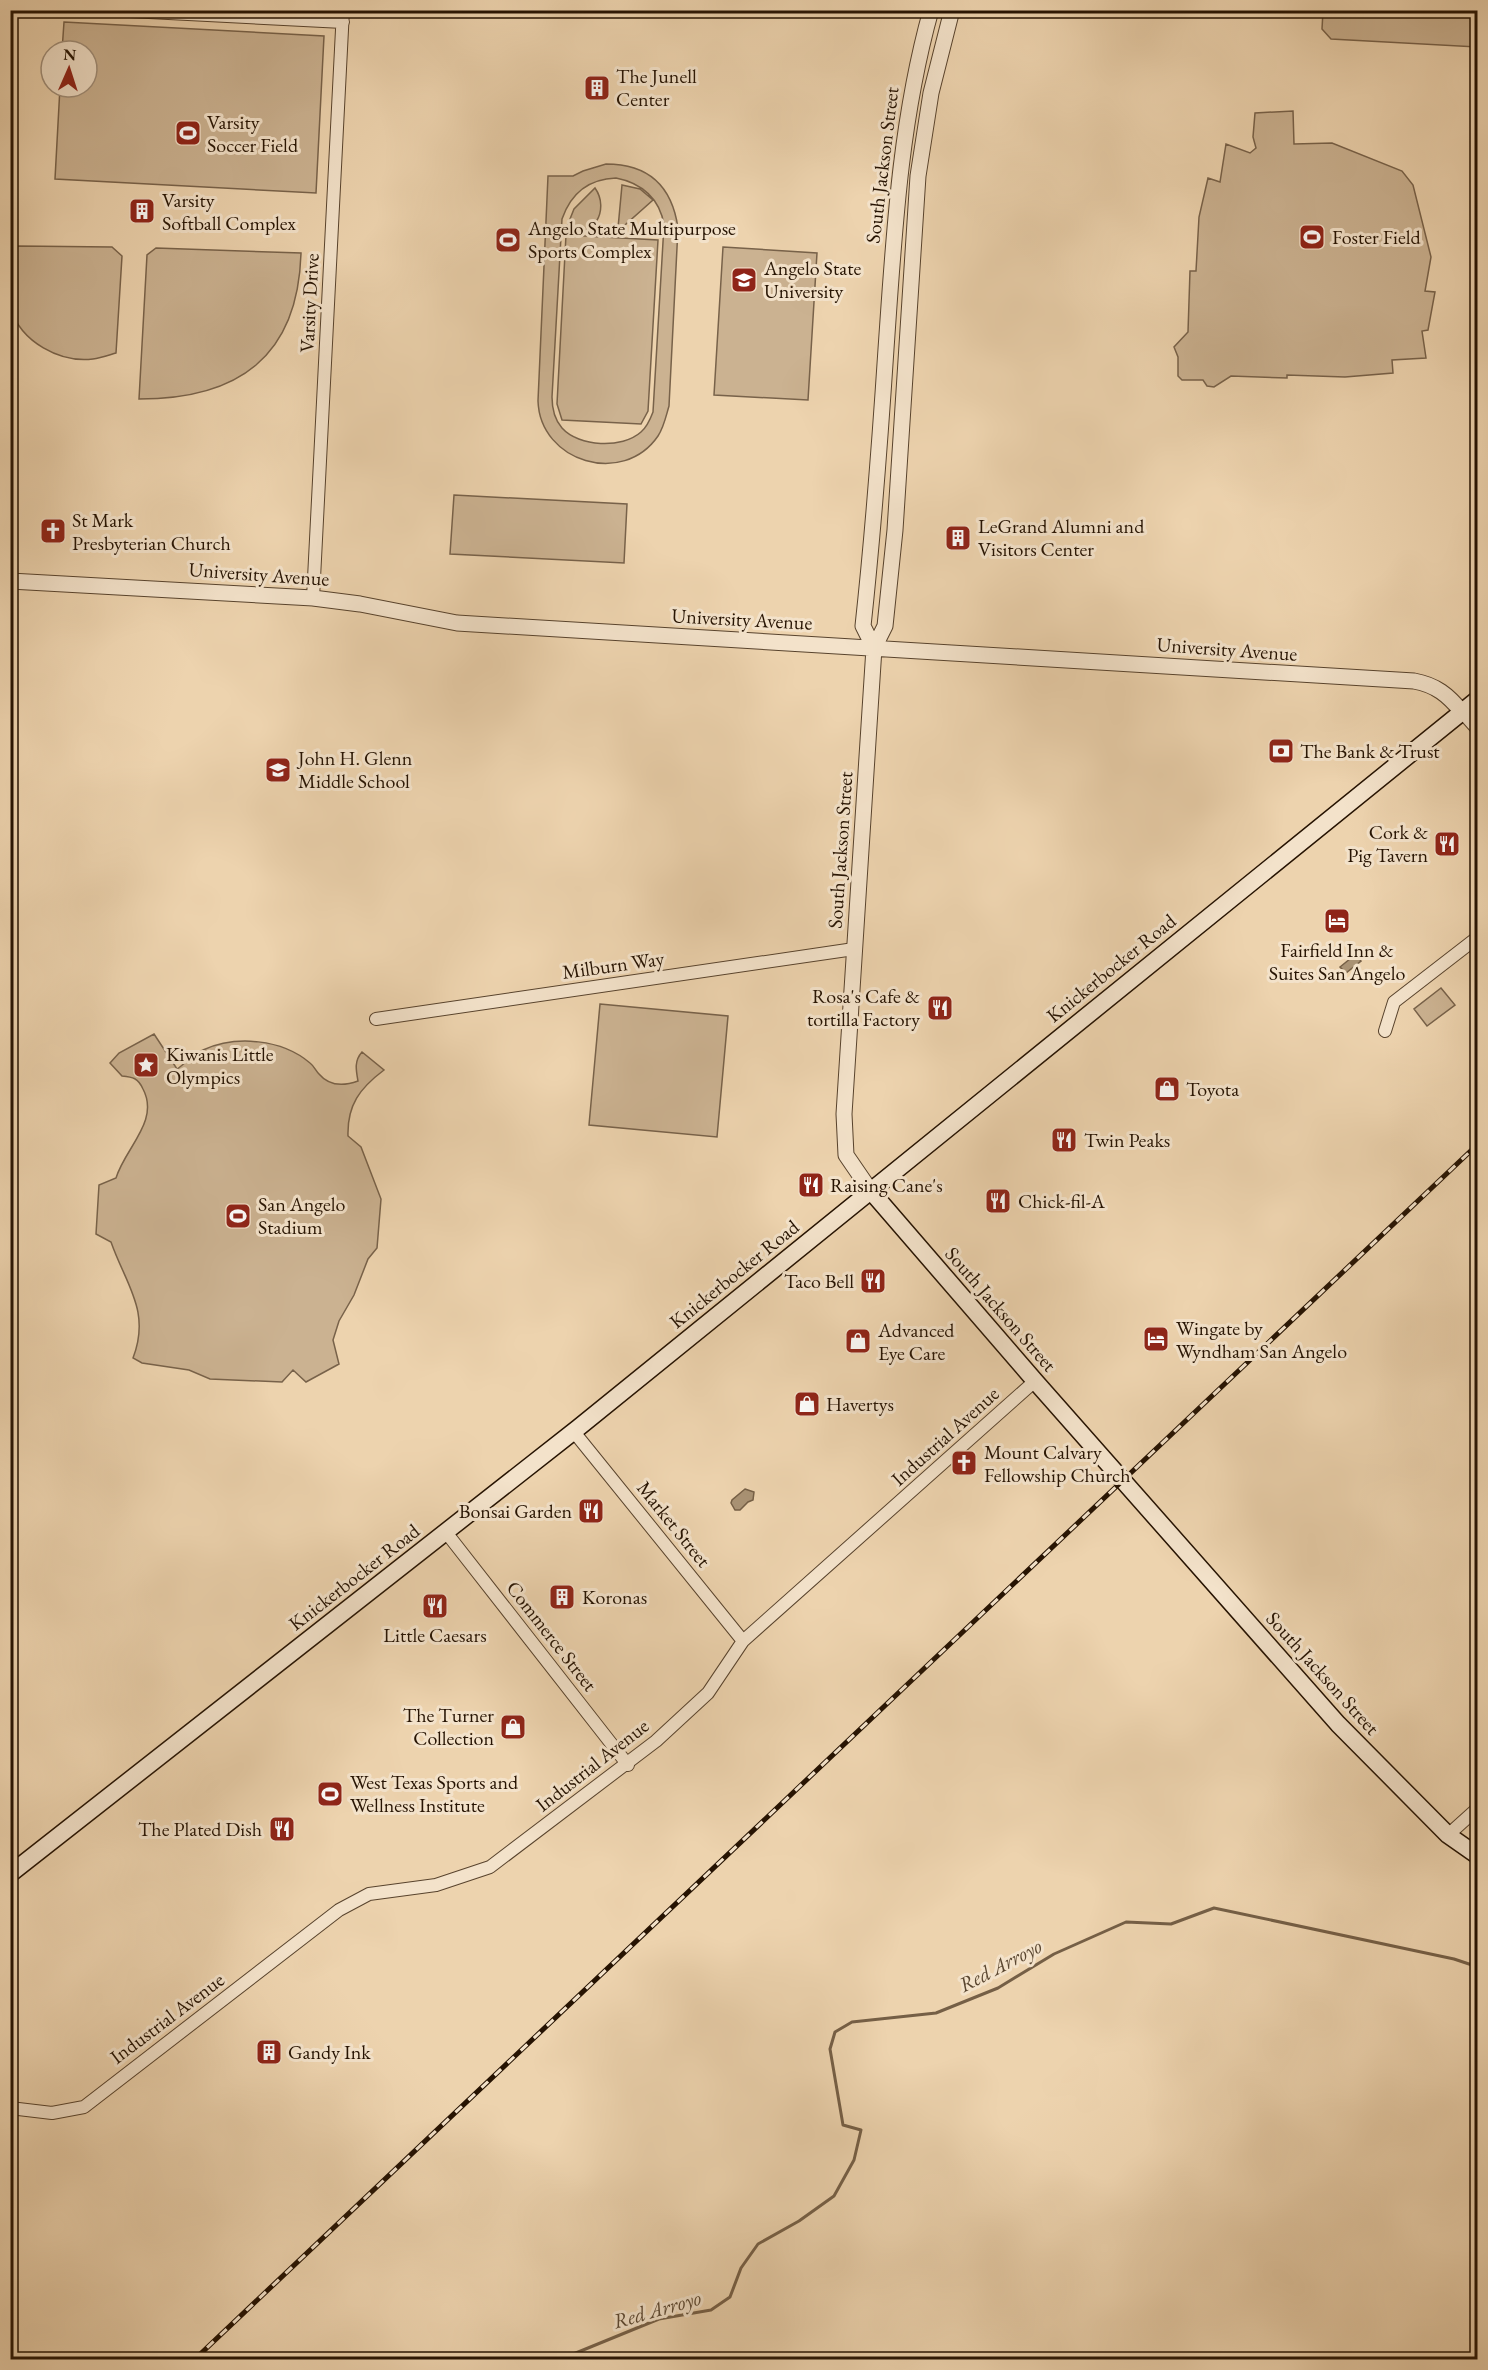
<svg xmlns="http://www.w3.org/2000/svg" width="1488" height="2370" font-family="'EB Garamond',serif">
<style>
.green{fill:#cbb291;stroke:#78624a;stroke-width:1.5;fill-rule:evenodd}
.water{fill:#a99274;stroke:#755f46;stroke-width:1.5}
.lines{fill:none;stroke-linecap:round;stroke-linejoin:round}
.stream{stroke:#755f46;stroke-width:3}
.minor-casing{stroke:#58432d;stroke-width:14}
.tertiary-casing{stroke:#58432d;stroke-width:17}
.secondary-casing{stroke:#261302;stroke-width:19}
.minor{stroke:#f3e2ca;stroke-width:12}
.tertiary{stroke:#f3e2ca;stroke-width:15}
.secondary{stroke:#f3e2ca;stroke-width:16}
.rail-casing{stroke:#261302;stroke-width:5}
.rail{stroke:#f3e2ca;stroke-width:3;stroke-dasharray:9;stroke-linecap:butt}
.labels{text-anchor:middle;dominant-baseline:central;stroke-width:6;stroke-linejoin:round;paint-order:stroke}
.poi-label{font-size:20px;fill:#261302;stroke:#f3e2ca;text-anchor:start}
.street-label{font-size:20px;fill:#261302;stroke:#f3e2ca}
.water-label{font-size:21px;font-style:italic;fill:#5a4630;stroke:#f3e2ca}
</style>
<rect width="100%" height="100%" fill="#edd3ae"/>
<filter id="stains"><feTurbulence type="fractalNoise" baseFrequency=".00333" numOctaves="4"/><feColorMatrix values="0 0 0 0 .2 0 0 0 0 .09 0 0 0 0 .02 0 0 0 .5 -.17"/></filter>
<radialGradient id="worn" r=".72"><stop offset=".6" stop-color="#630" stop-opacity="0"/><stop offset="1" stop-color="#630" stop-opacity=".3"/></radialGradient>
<path class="green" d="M1323 11H1477V47L1331 39 1322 29Z
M64 22 324 36 316 193 55 179 60 87H87V51H62Z
M1293 111 1294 144 1332 143 1402 171 1413 185 1431 257 1425 291 1435 292 1428 330 1422 331 1426 358 1392 360 1393 373 1345 377 1287 375V378L1231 376 1214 387 1207 386 1203 380H1182L1178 376V357L1174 347 1188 332 1190 271H1196L1199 217 1208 178 1220 182 1226 144 1250 153 1256 148 1253 137 1255 113Z
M606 164C648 164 672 186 678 228L669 406C666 416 664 427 658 436 623 487 540 462 538 401L548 176H573L583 171ZM616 178C642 183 660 199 664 225L653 412C650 420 647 427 641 432 622 449 579 447 562 428 554 419 552 409 552 397L562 219C571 193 588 179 616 178Z
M622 185 640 189 653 200 625 225 623 230 618 228Z
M595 188C610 209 594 241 566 229L574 209Z
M566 235 658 240 648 411 641 424 562 420 557 404Z
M18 246 112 247 122 256 116 353C109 355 100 358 93 359 60 363 21 342 11 309 9 302 10 293 10 286 10 268 9 261 18 246Z
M723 247 817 253 808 400 714 395Z
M156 248 301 253C298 357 238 399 139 399L147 255Z
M454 495 627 504 624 563 450 554Z
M1441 988 1455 1005 1427 1026 1414 1009Z
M600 1004 728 1016 717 1137 589 1125Z
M154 1034 177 1069C186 1063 193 1054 203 1050 236 1035 282 1039 310 1063 314 1066 316 1071 319 1074 329 1086 344 1086 358 1081 356 1070 354 1061 362 1052L384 1070C360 1088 347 1105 348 1136L361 1147 381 1199 377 1248 368 1259 354 1295 339 1321 333 1340 339 1364 306 1382 293 1370 282 1382 210 1379 189 1370 142 1363 133 1358C151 1311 126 1285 111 1242L96 1234 99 1185 116 1178C125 1148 160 1121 143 1089 138 1078 133 1077 122 1076L110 1063 119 1053Z"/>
<path class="water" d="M1356 954 1361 961 1346 973 1340 967Z
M745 1489 754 1492 753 1500 748 1502 740 1510H735L731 1503 732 1500Z"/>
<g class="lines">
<path class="stream" d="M553 2360 566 2357 659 2319 711 2310 730 2297 741 2268 758 2244 799 2221 834 2196 854 2160 861 2130 843 2125 830 2049 835 2032 852 2022 936 2013 998 1988 1054 1954 1126 1922 1171 1924 1214 1908 1454 1959 1478 1967"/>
<g class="minor-casing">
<path id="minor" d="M110 10 343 22
M313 598 343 10
M1462 712 1478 730
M376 1019 854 949
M1385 1031 1394 1002 1478 937
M574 1432 743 1641
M445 1531 628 1765
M1448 1835 1478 1808
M10 2108 52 2113 84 2107 339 1910 369 1894 436 1885 490 1867 656 1741 708 1693 743 1641 1035 1381"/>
</g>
<g class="tertiary-casing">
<path id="tertiary" d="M10 581 313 598 360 604 457 623 1414 681C1436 685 1448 695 1462 712
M874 648 863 626C873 534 880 441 886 349 894 234 900 121 931 10
M870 1190 846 1155 844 1114 874 648 885 626 895 530 918 176 931 93 952 10"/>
</g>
<g class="secondary-casing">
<path id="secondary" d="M870 1190 1035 1381 1338 1724 1448 1835 1478 1856
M10 1874 578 1428 1478 699"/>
</g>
<use href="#minor" class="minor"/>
<use href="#tertiary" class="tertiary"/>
<use href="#secondary" class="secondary"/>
<g class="rail-casing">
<path id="rail" d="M194 2360 1478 1144"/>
</g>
<use href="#rail" class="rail"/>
</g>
<defs>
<g id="building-square" transform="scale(1.35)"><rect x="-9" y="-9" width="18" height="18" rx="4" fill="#8f2418" stroke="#f3e2ca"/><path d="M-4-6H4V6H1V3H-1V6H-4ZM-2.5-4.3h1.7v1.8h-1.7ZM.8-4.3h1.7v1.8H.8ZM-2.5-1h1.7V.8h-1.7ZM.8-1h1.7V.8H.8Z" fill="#fff"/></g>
<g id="stadium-square" transform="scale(1.35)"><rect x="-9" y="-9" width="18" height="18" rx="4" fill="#8f2418" stroke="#f3e2ca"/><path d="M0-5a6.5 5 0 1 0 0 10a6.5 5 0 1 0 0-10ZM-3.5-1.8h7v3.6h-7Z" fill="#fff"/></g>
<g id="university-square" transform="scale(1.35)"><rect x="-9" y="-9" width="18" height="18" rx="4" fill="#8f2418" stroke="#f3e2ca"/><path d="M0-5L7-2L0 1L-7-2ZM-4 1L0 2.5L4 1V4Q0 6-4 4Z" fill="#fff"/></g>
<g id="church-square" transform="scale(1.35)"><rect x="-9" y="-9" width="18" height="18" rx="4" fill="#8f2418" stroke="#f3e2ca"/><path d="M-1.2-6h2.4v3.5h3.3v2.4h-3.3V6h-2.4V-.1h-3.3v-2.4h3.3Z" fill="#fff"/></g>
<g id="bank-square" transform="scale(1.35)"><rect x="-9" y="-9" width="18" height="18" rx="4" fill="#8f2418" stroke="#f3e2ca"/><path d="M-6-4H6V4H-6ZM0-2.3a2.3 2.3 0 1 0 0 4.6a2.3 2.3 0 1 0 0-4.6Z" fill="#fff"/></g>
<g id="school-square" transform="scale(1.35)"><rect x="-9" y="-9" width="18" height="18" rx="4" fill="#8f2418" stroke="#f3e2ca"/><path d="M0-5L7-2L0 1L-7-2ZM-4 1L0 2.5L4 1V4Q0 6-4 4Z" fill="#fff"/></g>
<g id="restaurant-square" transform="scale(1.35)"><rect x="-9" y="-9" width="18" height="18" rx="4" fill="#8f2418" stroke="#f3e2ca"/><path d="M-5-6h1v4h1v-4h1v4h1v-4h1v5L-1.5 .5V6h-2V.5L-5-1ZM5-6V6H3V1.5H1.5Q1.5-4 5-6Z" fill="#fff"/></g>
<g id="hotel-square" transform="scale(1.35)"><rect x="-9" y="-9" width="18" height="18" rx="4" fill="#8f2418" stroke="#f3e2ca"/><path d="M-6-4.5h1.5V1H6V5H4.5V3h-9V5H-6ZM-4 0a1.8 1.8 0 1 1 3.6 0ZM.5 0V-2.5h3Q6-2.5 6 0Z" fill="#fff"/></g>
<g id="sight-square" transform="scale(1.35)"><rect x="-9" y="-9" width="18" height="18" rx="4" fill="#8f2418" stroke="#f3e2ca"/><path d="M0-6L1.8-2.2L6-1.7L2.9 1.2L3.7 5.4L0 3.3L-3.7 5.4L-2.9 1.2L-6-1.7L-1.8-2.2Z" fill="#fff"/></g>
<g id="shop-square" transform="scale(1.35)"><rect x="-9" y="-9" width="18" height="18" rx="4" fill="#8f2418" stroke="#f3e2ca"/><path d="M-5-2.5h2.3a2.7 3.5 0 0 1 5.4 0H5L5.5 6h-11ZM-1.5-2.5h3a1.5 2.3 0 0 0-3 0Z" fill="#fff"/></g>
</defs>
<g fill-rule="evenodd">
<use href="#building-square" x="597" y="88"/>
<use href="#stadium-square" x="188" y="133"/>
<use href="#building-square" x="142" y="211"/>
<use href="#stadium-square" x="1312" y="237"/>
<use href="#stadium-square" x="508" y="240"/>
<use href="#university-square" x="744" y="280"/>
<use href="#church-square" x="53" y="531"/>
<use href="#building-square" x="958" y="538"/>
<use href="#bank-square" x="1281" y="751"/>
<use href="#school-square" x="278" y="770"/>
<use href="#restaurant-square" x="1447" y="844"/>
<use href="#hotel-square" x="1337" y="921"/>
<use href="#restaurant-square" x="940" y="1008"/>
<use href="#sight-square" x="146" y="1065"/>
<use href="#shop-square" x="1167" y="1089"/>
<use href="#restaurant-square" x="1064" y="1140"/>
<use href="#restaurant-square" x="811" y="1185"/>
<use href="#restaurant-square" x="998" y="1201"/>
<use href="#stadium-square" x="238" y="1216"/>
<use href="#restaurant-square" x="873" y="1281"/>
<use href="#hotel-square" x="1156" y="1339"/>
<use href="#shop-square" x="858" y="1341"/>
<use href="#shop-square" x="807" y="1404"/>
<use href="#church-square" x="964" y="1463"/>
<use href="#restaurant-square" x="591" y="1511"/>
<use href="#building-square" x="562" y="1597"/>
<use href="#restaurant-square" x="435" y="1606"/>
<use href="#shop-square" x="513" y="1727"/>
<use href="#stadium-square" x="330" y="1794"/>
<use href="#restaurant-square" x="282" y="1829"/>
<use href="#building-square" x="269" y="2052"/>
</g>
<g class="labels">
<g class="poi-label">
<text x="616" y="76">The Junell<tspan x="616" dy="23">Center</tspan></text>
<text x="207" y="122">Varsity<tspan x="207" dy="23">Soccer Field</tspan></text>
<text x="162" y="200">Varsity<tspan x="162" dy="23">Softball Complex</tspan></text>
<text x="528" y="228">Angelo State Multipurpose<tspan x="528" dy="23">Sports Complex</tspan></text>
<text x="1332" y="237">Foster Field</text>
<text x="764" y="268">Angelo State<tspan x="764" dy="23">University</tspan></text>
<text x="72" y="520">St Mark<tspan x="72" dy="23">Presbyterian Church</tspan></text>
<text x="978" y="526">LeGrand Alumni and<tspan x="978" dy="23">Visitors Center</tspan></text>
<text x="1300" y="751">The Bank &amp; Trust</text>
<text x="298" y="758">John H. Glenn<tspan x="298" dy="23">Middle School</tspan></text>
<text x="1428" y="832" text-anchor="end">Cork &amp;<tspan x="1428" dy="23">Pig Tavern</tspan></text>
<text x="1337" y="950" text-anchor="middle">Fairfield Inn &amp;<tspan x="1337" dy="23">Suites San Angelo</tspan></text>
<text x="920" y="996" text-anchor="end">Rosa's Cafe &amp;<tspan x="920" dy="23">tortilla Factory</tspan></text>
<text x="166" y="1054">Kiwanis Little<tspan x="166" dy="23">Olympics</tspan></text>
<text x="1186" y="1089">Toyota</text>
<text x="1084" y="1140">Twin Peaks</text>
<text x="830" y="1185">Raising Cane's</text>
<text x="1018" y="1201">Chick-fil-A</text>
<text x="258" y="1204">San Angelo<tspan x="258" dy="23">Stadium</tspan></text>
<text x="854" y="1281" text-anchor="end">Taco Bell</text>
<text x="1176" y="1328">Wingate by<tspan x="1176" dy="23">Wyndham San Angelo</tspan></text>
<text x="878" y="1330">Advanced<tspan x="878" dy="23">Eye Care</tspan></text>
<text x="826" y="1404">Havertys</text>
<text x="984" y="1452">Mount Calvary<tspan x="984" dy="23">Fellowship Church</tspan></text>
<text x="572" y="1511" text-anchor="end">Bonsai Garden</text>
<text x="582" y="1597">Koronas</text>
<text x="435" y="1635" text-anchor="middle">Little Caesars</text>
<text x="494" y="1715" text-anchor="end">The Turner<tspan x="494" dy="23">Collection</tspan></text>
<text x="350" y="1782">West Texas Sports and<tspan x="350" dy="23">Wellness Institute</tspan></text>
<text x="262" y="1829" text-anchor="end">The Plated Dish</text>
<text x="288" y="2052">Gandy Ink</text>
</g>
<g class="street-label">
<text transform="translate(882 165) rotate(-83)">South Jackson Street</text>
<text transform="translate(309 303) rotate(-87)">Varsity Drive</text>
<text transform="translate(259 574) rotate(4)">University Avenue</text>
<text transform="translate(742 619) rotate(3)">University Avenue</text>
<text transform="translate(1227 649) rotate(4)">University Avenue</text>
<text transform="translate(840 850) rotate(-86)">South Jackson Street</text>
<text transform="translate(613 965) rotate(-8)">Milburn Way</text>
<text transform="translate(1111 968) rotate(-39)">Knickerbocker Road</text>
<text transform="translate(734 1274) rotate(-39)">Knickerbocker Road</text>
<text transform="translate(1001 1309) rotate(49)">South Jackson Street</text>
<text transform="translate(945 1436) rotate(-42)">Industrial Avenue</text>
<text transform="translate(674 1524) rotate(51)">Market Street</text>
<text transform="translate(354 1577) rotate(-38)">Knickerbocker Road</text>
<text transform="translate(552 1636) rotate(52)">Commerce Street</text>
<text transform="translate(1323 1673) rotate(48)">South Jackson Street</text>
<text transform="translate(592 1765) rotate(-38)">Industrial Avenue</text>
<text transform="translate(167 2018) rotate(-37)">Industrial Avenue</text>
</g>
<g class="water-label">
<text transform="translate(1000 1965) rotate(-28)">Red Arroyo</text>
<text transform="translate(657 2309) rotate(-16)">Red Arroyo</text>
</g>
</g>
<rect width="1488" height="2370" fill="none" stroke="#edd3ae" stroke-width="36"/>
<rect x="12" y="12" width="1464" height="2346" fill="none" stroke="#261302" stroke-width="3"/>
<rect x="18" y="18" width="1452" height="2334" fill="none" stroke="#261302" stroke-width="1.5"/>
<g transform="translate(69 69) rotate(3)"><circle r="28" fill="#f3e2ca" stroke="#a18f7a" stroke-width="1.5"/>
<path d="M0-4.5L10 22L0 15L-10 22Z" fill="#8f2418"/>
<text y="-9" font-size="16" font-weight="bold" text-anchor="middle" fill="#261302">N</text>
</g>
<rect width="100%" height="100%" filter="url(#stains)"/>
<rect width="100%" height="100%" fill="url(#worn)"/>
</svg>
